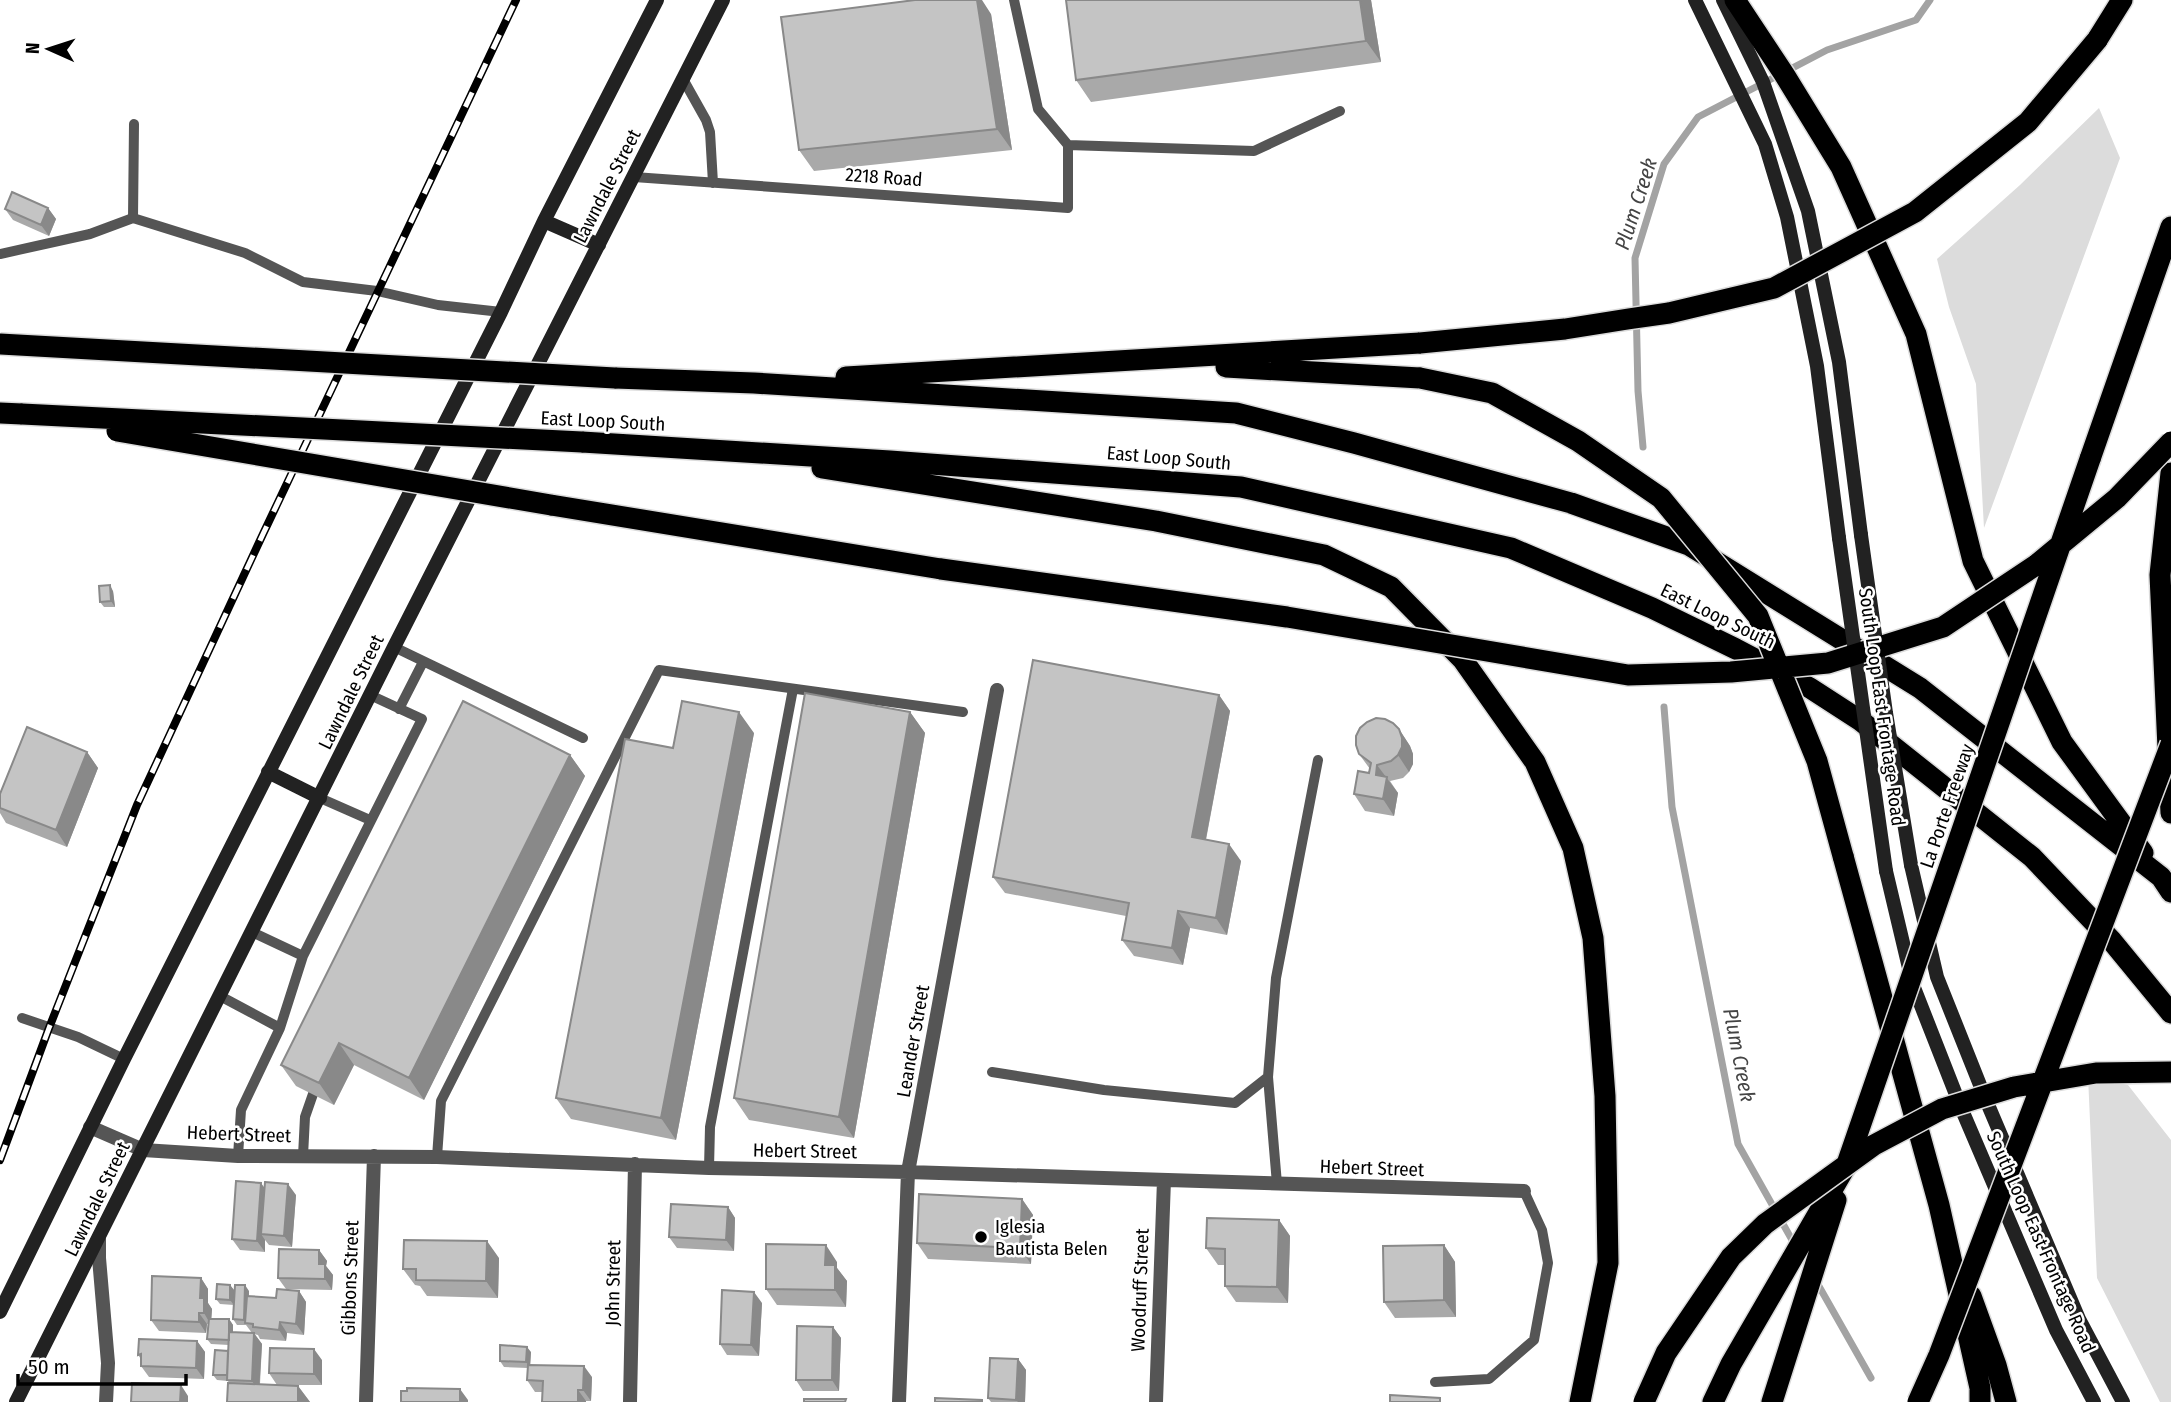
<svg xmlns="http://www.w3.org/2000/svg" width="2171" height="1402" font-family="'Fira Sans Condensed',sans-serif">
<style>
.green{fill:#dcdcdc}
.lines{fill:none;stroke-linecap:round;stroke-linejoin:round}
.stream{stroke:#a3a3a3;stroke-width:7}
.motorway-casing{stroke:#dbdbdb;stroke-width:24}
.service{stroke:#555;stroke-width:10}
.minor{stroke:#555;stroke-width:14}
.secondary{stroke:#222;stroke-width:14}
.motorway{stroke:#000;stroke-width:21}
.rail-casing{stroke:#000;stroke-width:8}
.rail{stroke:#fff;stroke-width:5;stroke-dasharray:16;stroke-linecap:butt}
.motorway-bridge-casing{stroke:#dbdbdb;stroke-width:24;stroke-linecap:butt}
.secondary-bridge{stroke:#222;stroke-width:14}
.motorway-bridge{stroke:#000;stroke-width:21}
.wall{fill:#a9a9a9}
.shaded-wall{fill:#898989}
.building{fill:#c4c4c4;stroke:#898989;stroke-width:2}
.poi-dot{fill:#000;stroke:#fff;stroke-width:2.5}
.labels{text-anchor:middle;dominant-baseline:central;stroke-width:5;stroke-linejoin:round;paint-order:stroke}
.street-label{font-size:19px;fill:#000;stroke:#fff}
.poi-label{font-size:19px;fill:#000;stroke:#fff;text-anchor:start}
.water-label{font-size:21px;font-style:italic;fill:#444;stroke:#fff}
</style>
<rect width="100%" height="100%" fill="#fff"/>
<path class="green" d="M2099 108 2120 158 1984 528 1976 384 1949 307 1937 259 2020 185Z
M2088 1076 2128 1085 2171 1140V1402H2160L2097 1278Z"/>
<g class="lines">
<path class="stream" d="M1643 447 1638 391 1635 258 1664 164 1698 117 1827 50 1916 20 1930 0
M1664 707 1672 807 1738 1144 1796 1247
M1816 1281 1871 1378"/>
<g class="motorway-casing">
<path id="motorway" d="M1735 0 1784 74 1841 167 1916 334 1973 561 2062 742 2143 853
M2097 40 2122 0
M1226 367 1420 378
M846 377 1420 343
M615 378 754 383 1236 413 1354 443 1571 503 1689 545 1920 688 2161 877 2171 892
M0 413 22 414
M582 442 890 461 1241 487 1511 548 1652 608 1736 649 1810 688 1861 721 2032 857 2111 940 2171 1013
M2090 459 2171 227
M822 468 1156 521 1324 555 1391 587 1463 660 1535 762 1573 848 1593 938 1605 1096 1608 1263 1580 1402
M2171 473 2160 575 2171 813
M551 505 941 569
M1843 856 1939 1205 1980 1388V1402
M1971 1296 1996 1365 2006 1402
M1713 1402 1731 1364 1847 1164
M1772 1402 1836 1200"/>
</g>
<path class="service" d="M1014 0 1038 109 1068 145 1254 151 1340 111
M683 79 706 120 710 132 713 183
M634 177 1068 208V145
M133 218 134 124
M0 254 90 234 133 218 245 253 303 282 377 291 438 305 501 312
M394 647 583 738
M399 709 423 662
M320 798 370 820
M252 932 303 956
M220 996 280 1028
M22 1018 78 1037 124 1059
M992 1072 1104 1090 1235 1103 1268 1077 1276 978 1318 760
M1268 1077 1277 1184
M238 1156 241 1110 280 1028 303 956 422 719 370 695
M303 1156 305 1117 313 1094
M437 1157 441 1101 659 670 963 712
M709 1168 710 1127 793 689
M1435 1382 1489 1379 1534 1340 1548 1263 1542 1230 1524 1191"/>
<path class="minor" d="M90 1127 143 1150 238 1156 437 1157 709 1168 908 1172 1524 1191
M99 1239V1258L108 1363 106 1402
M366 1402 374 1156
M630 1402 635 1164
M899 1402 908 1172 997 690
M1156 1402 1164 1180"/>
<path class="secondary" d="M1695 0 1765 144 1787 217 1817 366 1839 538
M1723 0 1763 82 1808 211 1839 362 1861 535
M544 221 599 245
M268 772 320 798
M1911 865 1937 977 1986 1100 2079 1319 2123 1402
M1886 871 1913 985 1962 1110 2056 1330 2094 1402
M0 1312 124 1059 501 312 544 221 657 0
M16 1402 394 647 723 0"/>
<use href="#motorway" class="motorway"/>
<g class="rail-casing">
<path id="rail" d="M0 1160 49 1028 137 805 263 534 516 0"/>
</g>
<use href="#rail" class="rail"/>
<g class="motorway-bridge-casing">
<path id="motorway-bridge" d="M1420 343 1565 329 1628 319 1669 313 1774 288 1915 212 2028 122 2097 40
M0 344 615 378
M1420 378 1492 393 1578 441 1661 498 1758 616 1817 761 1843 856
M22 414 582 442
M117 431 551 505
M941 569 1287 617 1628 675 1731 672 1828 663 1943 627 2036 565 2117 498 2171 442
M1847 1164 2090 459
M1644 1402 1666 1353 1731 1257 1765 1224 1874 1145 1942 1109 2014 1087 2096 1073 2171 1072
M1918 1402 1939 1355 2171 744"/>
</g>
<path class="secondary-bridge" d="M1861 535 1886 713 1911 865
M1839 538 1886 871"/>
<use href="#motorway-bridge" class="motorway-bridge"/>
</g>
<path class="wall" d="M1371 0 1381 62 1091 102 1076 80Z
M991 14 1012 150 814 171 799 150Z
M48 208 56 219 49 236 13 220 5 209Z
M113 591 115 607H104L100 602Z
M1219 695 1230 711 1206 840 1241 861 1227 935 1190 928 1183 965 1134 956 1122 940 1126 916 1005 893 993 877Z
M910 712 925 733 854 1138 749 1120 734 1098Z
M1399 729 1410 746 1413 754V764L1409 772 1403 778 1390 781 1398 793 1394 816 1365 811 1354 794 1369 773 1370 769 1359 754Z
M754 733 676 1140 571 1119 556 1098 673 748Z
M87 752 98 768 67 847 6 823 0 813V794Z
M570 755 585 776 424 1100 354 1065 334 1105 296 1086 281 1065Z
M264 1188 296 1195 292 1247 269 1245 265 1240V1252L240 1250 232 1239Z
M1022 1199 1033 1215 1031 1264 928 1259 917 1243Z
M728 1207 735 1218 734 1251 677 1248 669 1237Z
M1279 1220 1290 1236 1288 1303 1236 1302 1225 1286V1265H1218L1206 1248Z
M1444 1245 1455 1262 1456 1317 1395 1318 1384 1302Z
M319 1250 327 1261 326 1266 333 1275 332 1290 286 1289 278 1278Z
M499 1258 498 1298 427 1296 420 1286 415 1285 403 1269Z
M837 1262V1268L847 1281 846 1307 777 1305 766 1289Z
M201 1278 208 1289V1303L212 1309 211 1319H229L233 1325V1332L252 1333 246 1325H237L233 1319 249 1291V1296L276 1298 299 1291 306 1302 304 1335 287 1333 286 1341 260 1339 258 1335 254 1334 262 1344 260 1384 298 1386 310 1402H227L229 1383 228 1381 217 1380 213 1375 228 1351 229 1345 211 1344 207 1339 208 1324H207L206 1333 159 1331 151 1320Z
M230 1285 234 1290V1305L220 1304 216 1299Z
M762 1303 759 1356 727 1355 720 1344Z
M833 1327 841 1338 839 1391H803L796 1380Z
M197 1341 205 1352 204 1379 149 1377 141 1366V1359L138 1355Z
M531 1352 530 1365 592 1377 591 1401H586L542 1392H535L527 1380 528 1368 504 1367 500 1361Z
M1018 1359 1026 1370 1025 1402H991L988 1398Z
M322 1360V1385H277L269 1373Z"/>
<path class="shaded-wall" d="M977 0H982L991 14 1012 150 997 129Z
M1360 0H1371L1381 62 1366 41Z
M48 208 56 219 49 236 41 225Z
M110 585 113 591 115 607 111 601Z
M1219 695 1230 711 1203 854 1192 837Z
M739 712 754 733 676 1140 661 1118Z
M910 712 925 733 854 1138 839 1117Z
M1399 729 1410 746 1413 754V764L1409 772 1398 755Z
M87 752 98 768 67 847 56 830Z
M570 755 585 776 424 1100 409 1078Z
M1377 765 1398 793 1394 816 1383 799 1376 775Z
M1229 844 1241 861 1227 935 1216 918Z
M1178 911 1190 928 1183 965 1172 948Z
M339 1043 354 1065 334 1105 319 1083Z
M261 1183 269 1194 261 1234 265 1240V1252L257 1241Z
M288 1184 296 1195 292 1247 284 1236Z
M1022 1199 1033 1215 1031 1264 1020 1248Z
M728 1207 735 1218 734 1251 726 1240Z
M1279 1220 1290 1236 1288 1303 1277 1287Z
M487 1241 499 1258 498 1298 486 1281Z
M826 1245 837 1262V1268L847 1281 846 1307 835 1290 825 1265Z
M1444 1245 1455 1262 1456 1317 1444 1300Z
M319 1250 327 1261 326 1266 333 1275 332 1290 325 1279 319 1264Z
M201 1278 208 1289V1303L212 1309 211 1325 204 1313 200 1298Z
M230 1285 234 1290V1305L230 1300Z
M245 1285 249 1291 248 1323 244 1320Z
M299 1291 306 1302 304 1335 296 1324Z
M754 1292 762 1303 759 1356 751 1345Z
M199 1313 207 1324 206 1333 199 1322Z
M229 1319 233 1325V1345L229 1340Z
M280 1322 287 1333 286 1341 279 1330Z
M833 1327 841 1338 839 1391 832 1380Z
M254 1333 262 1344 259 1392 252 1381Z
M197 1341 205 1352 204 1379 196 1368Z
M527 1347 531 1352 530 1368 526 1362Z
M314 1349 322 1360V1385L314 1374Z
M1018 1359 1026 1370 1025 1402H1018L1016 1400Z
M584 1366 592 1377 591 1401 583 1390Z
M181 1385 188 1396V1402H180Z
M298 1386 310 1402H298Z
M460 1389 468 1400V1402H460Z
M578 1390 586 1401V1402H578Z"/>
<path class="building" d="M915 0H977L997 129 799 150 781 17Z
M1066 0H1360L1366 41 1076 80Z
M12 192 48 208 41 225 5 209Z
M110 585 111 601 100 602 99 586Z
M1033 660 1219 695 1192 837 1229 844 1216 918 1178 911 1172 948 1122 940 1129 903 993 877Z
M805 693 910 712 839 1117 734 1098Z
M463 701 570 755 409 1078 339 1043 319 1083 281 1065Z
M682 701 739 712 661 1118 556 1098 625 739 673 748Z
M1376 718 1385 719 1393 723 1399 729 1402 738V747L1398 755 1391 761 1377 765 1376 775 1387 777 1383 799 1354 794 1358 771 1369 773 1371 763 1359 754 1356 745V736L1360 728 1367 722Z
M27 727 87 752 56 830 0 808V794Z
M236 1181 261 1183 257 1241 232 1239Z
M265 1182 288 1184 284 1236 261 1234Z
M919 1194 1022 1199 1020 1248 917 1243Z
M671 1204 728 1207 726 1240 669 1237Z
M1207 1218 1279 1220 1277 1287 1225 1286V1249L1206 1248Z
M404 1240 487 1241 486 1281 416 1280V1269H403Z
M766 1244 826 1245 825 1265H835V1290L766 1289Z
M1444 1245V1300L1384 1302 1383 1246Z
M279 1249 319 1250V1264H325V1279L278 1278Z
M152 1276 201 1278 200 1298H204V1313H199V1322L151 1320Z
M217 1284 230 1285V1300L216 1299Z
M235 1285H245L244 1320 233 1319Z
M277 1289 299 1291 296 1324 280 1322 279 1330 253 1327V1324L245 1323 247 1296 276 1298Z
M722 1290 754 1292 751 1345 720 1344Z
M209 1319H229V1340L207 1339Z
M797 1326 833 1327 832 1380H796Z
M229 1332 254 1333 252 1381 227 1380Z
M139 1339 197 1341 196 1368 141 1366V1354L138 1355Z
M500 1345 527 1347 526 1362 500 1361Z
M270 1348 314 1349V1374L269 1373Z
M215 1350 228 1351 227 1375H213Z
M990 1358 1018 1359 1016 1400 988 1398Z
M528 1365 584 1366 583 1390H578V1402H542L543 1381 527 1380Z
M132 1383 181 1385 180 1402H131Z
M228 1383 298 1386V1402H227Z
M407 1388 460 1389V1402H401V1391H407Z
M1390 1395 1440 1398V1402H1390Z
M935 1398 982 1400V1402H935Z
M804 1399H846L845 1402H804Z"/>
<circle class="poi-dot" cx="981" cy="1237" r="7"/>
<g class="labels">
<g class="street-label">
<text transform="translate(884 177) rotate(4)">2218 Road</text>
<text transform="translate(607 186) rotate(-63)">Lawndale Street</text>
<text transform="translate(603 421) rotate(3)">East Loop South</text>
<text transform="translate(1169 458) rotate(5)">East Loop South</text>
<text transform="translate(1718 616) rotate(26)">East Loop South</text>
<text transform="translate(351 692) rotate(-64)">Lawndale Street</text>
<text transform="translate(1882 707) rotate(82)">South Loop East Frontage Road</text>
<text transform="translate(1947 806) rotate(-71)">La Porte Freeway</text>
<text transform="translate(913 1041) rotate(-80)">Leander Street</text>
<text transform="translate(239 1134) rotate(2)">Hebert Street</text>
<text transform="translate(805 1151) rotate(1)">Hebert Street</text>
<text transform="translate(1372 1168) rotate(2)">Hebert Street</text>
<text transform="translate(97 1199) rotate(-64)">Lawndale Street</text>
<text transform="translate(2041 1242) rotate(66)">South Loop East Frontage Road</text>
<text transform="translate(350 1278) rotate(-88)">Gibbons Street</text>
<text transform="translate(613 1283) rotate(-89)">John Street</text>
<text transform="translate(1140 1290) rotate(-88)">Woodruff Street</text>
</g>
<g class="poi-label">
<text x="995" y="1226">Iglesia<tspan x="995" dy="22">Bautista Belen</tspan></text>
</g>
<g class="water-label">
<text transform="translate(1636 204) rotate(-72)">Plum Creek</text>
<text transform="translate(1739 1055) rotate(79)">Plum Creek</text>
</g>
</g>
<g transform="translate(49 49) rotate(273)" stroke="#ffffff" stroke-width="5" paint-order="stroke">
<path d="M0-5L12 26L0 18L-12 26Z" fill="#000000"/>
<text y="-10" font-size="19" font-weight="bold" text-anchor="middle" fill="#000000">N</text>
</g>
<path d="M18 1374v10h168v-10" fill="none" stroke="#000000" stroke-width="3.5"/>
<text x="28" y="1374" font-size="21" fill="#000000" stroke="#ffffff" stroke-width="5" paint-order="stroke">50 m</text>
</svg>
